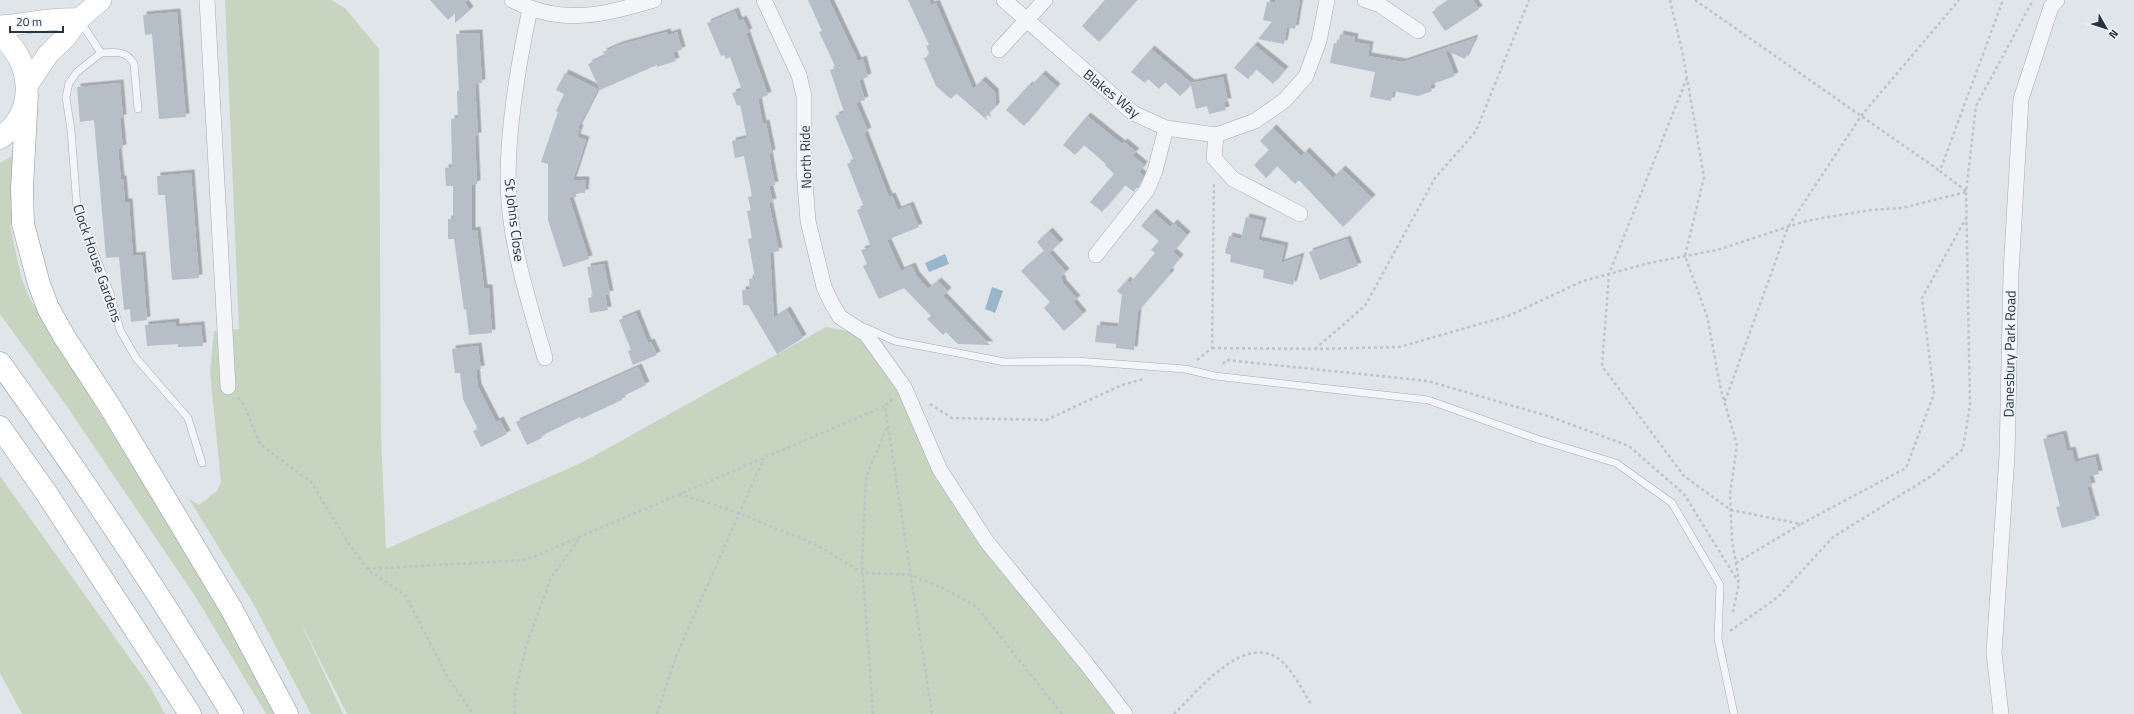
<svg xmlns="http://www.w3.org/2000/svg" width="2134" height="714" font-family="'Titillium Web',sans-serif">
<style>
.green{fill:#c7d4c0}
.water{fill:#98b7cc}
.building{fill:#b6bec7;filter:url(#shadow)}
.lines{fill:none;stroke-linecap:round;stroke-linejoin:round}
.lane-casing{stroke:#a5acb4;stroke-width:8}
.street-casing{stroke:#a5acb4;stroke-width:16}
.secondary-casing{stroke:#a5acb4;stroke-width:22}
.primary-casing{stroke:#9eaab6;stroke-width:23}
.highway-casing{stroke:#8693a1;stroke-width:23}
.path{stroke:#bec3c9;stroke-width:2.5;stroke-dasharray:3 3;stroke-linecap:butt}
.lane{stroke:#f3f5f8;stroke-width:7}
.street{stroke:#f3f5f8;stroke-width:15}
.secondary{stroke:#fff;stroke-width:21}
.primary{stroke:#fff;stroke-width:22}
.highway{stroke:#fff;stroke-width:22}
.labels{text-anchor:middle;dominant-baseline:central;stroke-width:3.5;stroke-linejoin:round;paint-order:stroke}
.street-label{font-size:14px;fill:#273442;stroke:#eff3f7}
</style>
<defs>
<filter id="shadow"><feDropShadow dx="3.5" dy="-3.5" stdDeviation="0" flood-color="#0004"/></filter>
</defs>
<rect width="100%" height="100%" fill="#e0e5ea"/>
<path class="green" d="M225 0H331L345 8 379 49 381 436 386 549 583 462 826 327 866 334 904 387 940 470 1127 714H347L300 621 343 714H311L253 603 189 499 199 505 217 491 221 482 210 372 214 331 239 329Z
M14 155 16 225H10L21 277 30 299 207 588 275 714H266L195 596 66 405 0 314V163Z
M0 476 151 688 165 714H22L0 673Z"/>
<path class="water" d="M945 254 949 264 929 272 925 263Z
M992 287 1003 291 995 313 985 309Z"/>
<path class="building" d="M430 0H468L465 3 470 10 455 23V13L448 20Z
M808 0H829L858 61 863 59 868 77 859 80 865 100 856 103 868 131 864 133 889 197 892 196 898 210 910 205 919 227 887 240 901 271 912 266 916 275 928 289 938 281 948 291 943 296 990 345 958 344 946 332 943 335 927 319 931 316 904 288 879 299 863 266 867 264 861 250 871 247 857 210 864 207 847 164 854 161 835 116 844 112 830 70 836 68 819 32 822 31Z
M908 0H929L931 5 936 3 973 89 982 80 995 92 996 106 986 117 988 121 956 93 951 99 936 86 924 58 930 55 926 46 929 45Z
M1105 0H1137L1099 42 1082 26Z
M1275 0H1300L1295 29 1287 27 1284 44 1258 39 1272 22 1263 20 1267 2 1275 3Z
M1450 0H1473L1479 9 1445 31 1432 12Z
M735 11 739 21 743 19 749 32 746 33 768 95 758 99 763 124 766 123 772 153 769 154 775 185 769 186 773 202 769 203 779 251 770 253 774 318 787 310 803 338 777 354 748 305H743L742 290 750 289 749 279 755 278 748 239 752 238 747 211 751 210 748 197 752 196 744 156 735 158 732 141 747 138 740 105 737 106 732 93 742 90 730 57 726 59 724 55 721 56 707 23Z
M177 12 186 117 159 119 152 34 145 35 143 15Z
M667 32 668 35 677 32 682 50 673 52 676 61 657 67V65L600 90 588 64 605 56 603 52 619 45Z
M479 33 482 83 475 84 478 136H475L477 184 472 185V231L477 230 484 288H489L492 333 469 335 466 309 464 310 454 239H448V219H453V186H446L445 168 452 167 451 119 458 118 457 91H459L456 34Z
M1340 34 1355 37 1354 42 1370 45 1368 56 1403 62 1475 38 1465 59 1445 50 1455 76 1430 85 1432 91 1418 96 1393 91 1391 101 1370 97 1375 72 1330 63 1334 43 1338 44Z
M1254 45 1285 70 1273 84 1256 69 1248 79 1234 68Z
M1151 49 1191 83 1223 77 1228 102H1224L1226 110 1209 114 1207 106 1196 109 1191 85 1180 96 1165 82 1159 89 1148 79 1145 83 1131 72Z
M565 73 598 89 578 128H580L577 137 586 140 573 180H586L585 193H576V197H569L589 259 563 267 548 220V164L541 162 558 112 556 111 564 94 556 90Z
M1042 74 1057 87 1024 126 1006 110 1029 85 1031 86Z
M120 83 123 118H120L123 148 118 149 121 179H123L125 202H129L133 256 142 255 147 320 131 322 130 309 124 310 119 257 106 258 94 120 80 122 77 87Z
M1087 116 1122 144 1124 142 1136 152 1132 155 1144 165 1139 172 1143 175 1134 192 1125 185 1102 212 1090 202 1114 174 1105 165 1106 164 1084 145 1075 155 1063 145Z
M1273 128 1301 156 1306 151 1333 178 1342 169 1372 198 1343 227 1299 180 1295 184 1277 166 1266 178 1254 165 1269 150 1260 141Z
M191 173 199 278 172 280 165 195H158L157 176Z
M1153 212 1170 227 1174 223 1187 235 1173 252 1180 258 1169 271 1171 273 1138 311 1134 350 1116 348V344L1095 342 1097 325 1118 327 1122 295 1117 291 1127 280 1130 283 1155 253 1151 250 1159 241 1141 226Z
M1246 217 1263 221 1258 240 1285 246 1281 263 1301 256 1293 285 1263 278 1264 270 1230 262 1231 255 1225 253 1229 236 1241 239Z
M1049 231 1060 243 1049 253 1066 272 1060 277 1063 281 1062 282 1077 299 1073 302 1083 314 1064 331 1044 308 1050 302 1021 271 1044 251 1037 242Z
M1347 239 1358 266 1320 280 1309 252Z
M604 264 610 294 605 295 608 310 590 313 588 298 593 297 587 267Z
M636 313 648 343 651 342 657 355 633 365 628 351 631 350 619 320Z
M176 322V327L201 325 203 346 178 347V344L147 346 145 325Z
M478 346 481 369 476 370 478 387 496 422 500 420 507 434 481 447 473 431 478 429 463 399 460 373H455L452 349Z
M638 367 646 385 621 397 622 400 581 419 580 417 541 436 542 438 527 445 516 422Z
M2063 434 2067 451 2072 450 2075 462 2095 457 2099 474 2089 476 2092 486 2087 487 2096 519 2062 528 2056 507 2060 506 2043 439Z"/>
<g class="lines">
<g class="lane-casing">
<path id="lane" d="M80 21 101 53 77 72 69 83 66 97 71 130 77 208 110 293 120 330 136 358 188 418 202 463
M101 53C115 52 126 50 134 64L138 109
M866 328 895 341 1005 362 1077 361 1185 369 1215 376 1428 400 1537 439 1616 463 1672 503 1720 585 1718 639 1734 714"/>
</g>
<g class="street-casing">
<path id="street" d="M207 0 228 387
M512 0C563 26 602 15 654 0
M764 0 799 75 804 96V170L808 221 824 287 832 304 840 317 866 334 904 387 940 470 987 542 1085 662 1125 714
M1004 0 1133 113 1166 128 1216 135 1255 121 1285 100 1306 76 1319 41 1327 0
M1365 0 1380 5 1418 31
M530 9C518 65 508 123 508 180 508 239 529 302 545 358
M999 50 1045 0
M1216 135 1214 158 1233 179 1300 214
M1096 255 1147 190 1155 171 1166 128
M2001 714 1994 653 2007 455 2011 273 2021 99 2051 7 2057 0"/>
</g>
<g class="secondary-casing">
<path id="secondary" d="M0 26C27 24 52 17 79 19
M28 84 49 53 66 37 79 19 101 0"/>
</g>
<g class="primary-casing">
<path id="primary" d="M0 35C33 61 38 112 0 138"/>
</g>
<g class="highway-casing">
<path id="highway" d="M27 95 22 188 23 224 39 284 48 308 65 338 109 405 232 610 287 714
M0 363C82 477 160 594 232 714
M0 427 47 494 190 714"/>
</g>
<path class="path" d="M1670 0 1683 55 1704 177 1685 256 1707 316 1721 390 1737 445 1730 494 1732 540 1739 581
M1695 0 1940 171
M1687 78 1609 274 1602 366 1684 476 1731 510 1801 524 1906 468 1934 394 1922 298 1966 218
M1966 191 1940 171 2003 0
M1212 348 1315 349 1399 347 1508 316 1583 281 1609 274 1649 263 1717 250 1806 221 1870 210 1902 208 1966 192
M1315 349 1365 306 1435 178 1476 131 1529 0
M1197 360 1212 348 1214 182
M1223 364 1226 360 1428 381 1551 417 1629 446 1684 494 1739 583 1733 612
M238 398 243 403 260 444 311 482 346 539 367 569 406 596 447 676 473 714
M892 399 885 406 932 714
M1725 401 1788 227 1861 116 1959 0
M930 404 952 418 1046 420 1122 385 1144 379
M679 494 725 508 815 544 863 573 911 575 945 589 976 606 1062 714
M1736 563 1801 524
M367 569 526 560 885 406
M1730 631 1778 597 1833 537 1933 475 1963 449 1970 405 1966 192 1976 106 2033 0
M515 714V694L526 646 551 578 581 536
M657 714 677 654 764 458
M873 714 862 563 866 477 888 425
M1174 714C1197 692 1243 633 1279 659 1292 669 1302 690 1311 704"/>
<use href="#lane" class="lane"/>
<use href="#street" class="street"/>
<use href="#secondary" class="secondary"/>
<use href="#primary" class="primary"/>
<use href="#highway" class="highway"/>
</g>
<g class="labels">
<g class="street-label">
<text transform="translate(1112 93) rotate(39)">Blakes Way</text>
<text transform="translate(805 157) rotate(-92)">North Ride</text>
<text transform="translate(515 220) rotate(83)">St Johns Close</text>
<text transform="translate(98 263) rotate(71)">Clock House Gardens</text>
<text transform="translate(2009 354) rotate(-89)">Danesbury Park Road</text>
</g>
</g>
<g transform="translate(2106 28) rotate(129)" stroke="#eff3f7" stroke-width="3" paint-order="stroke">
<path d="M0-3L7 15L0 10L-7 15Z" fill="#273442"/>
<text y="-6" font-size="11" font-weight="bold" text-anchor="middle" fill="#273442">N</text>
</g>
<path d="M10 26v6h53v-6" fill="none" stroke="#273442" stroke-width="2"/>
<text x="16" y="26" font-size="12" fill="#273442" stroke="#eff3f7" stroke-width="3" paint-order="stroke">20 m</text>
</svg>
